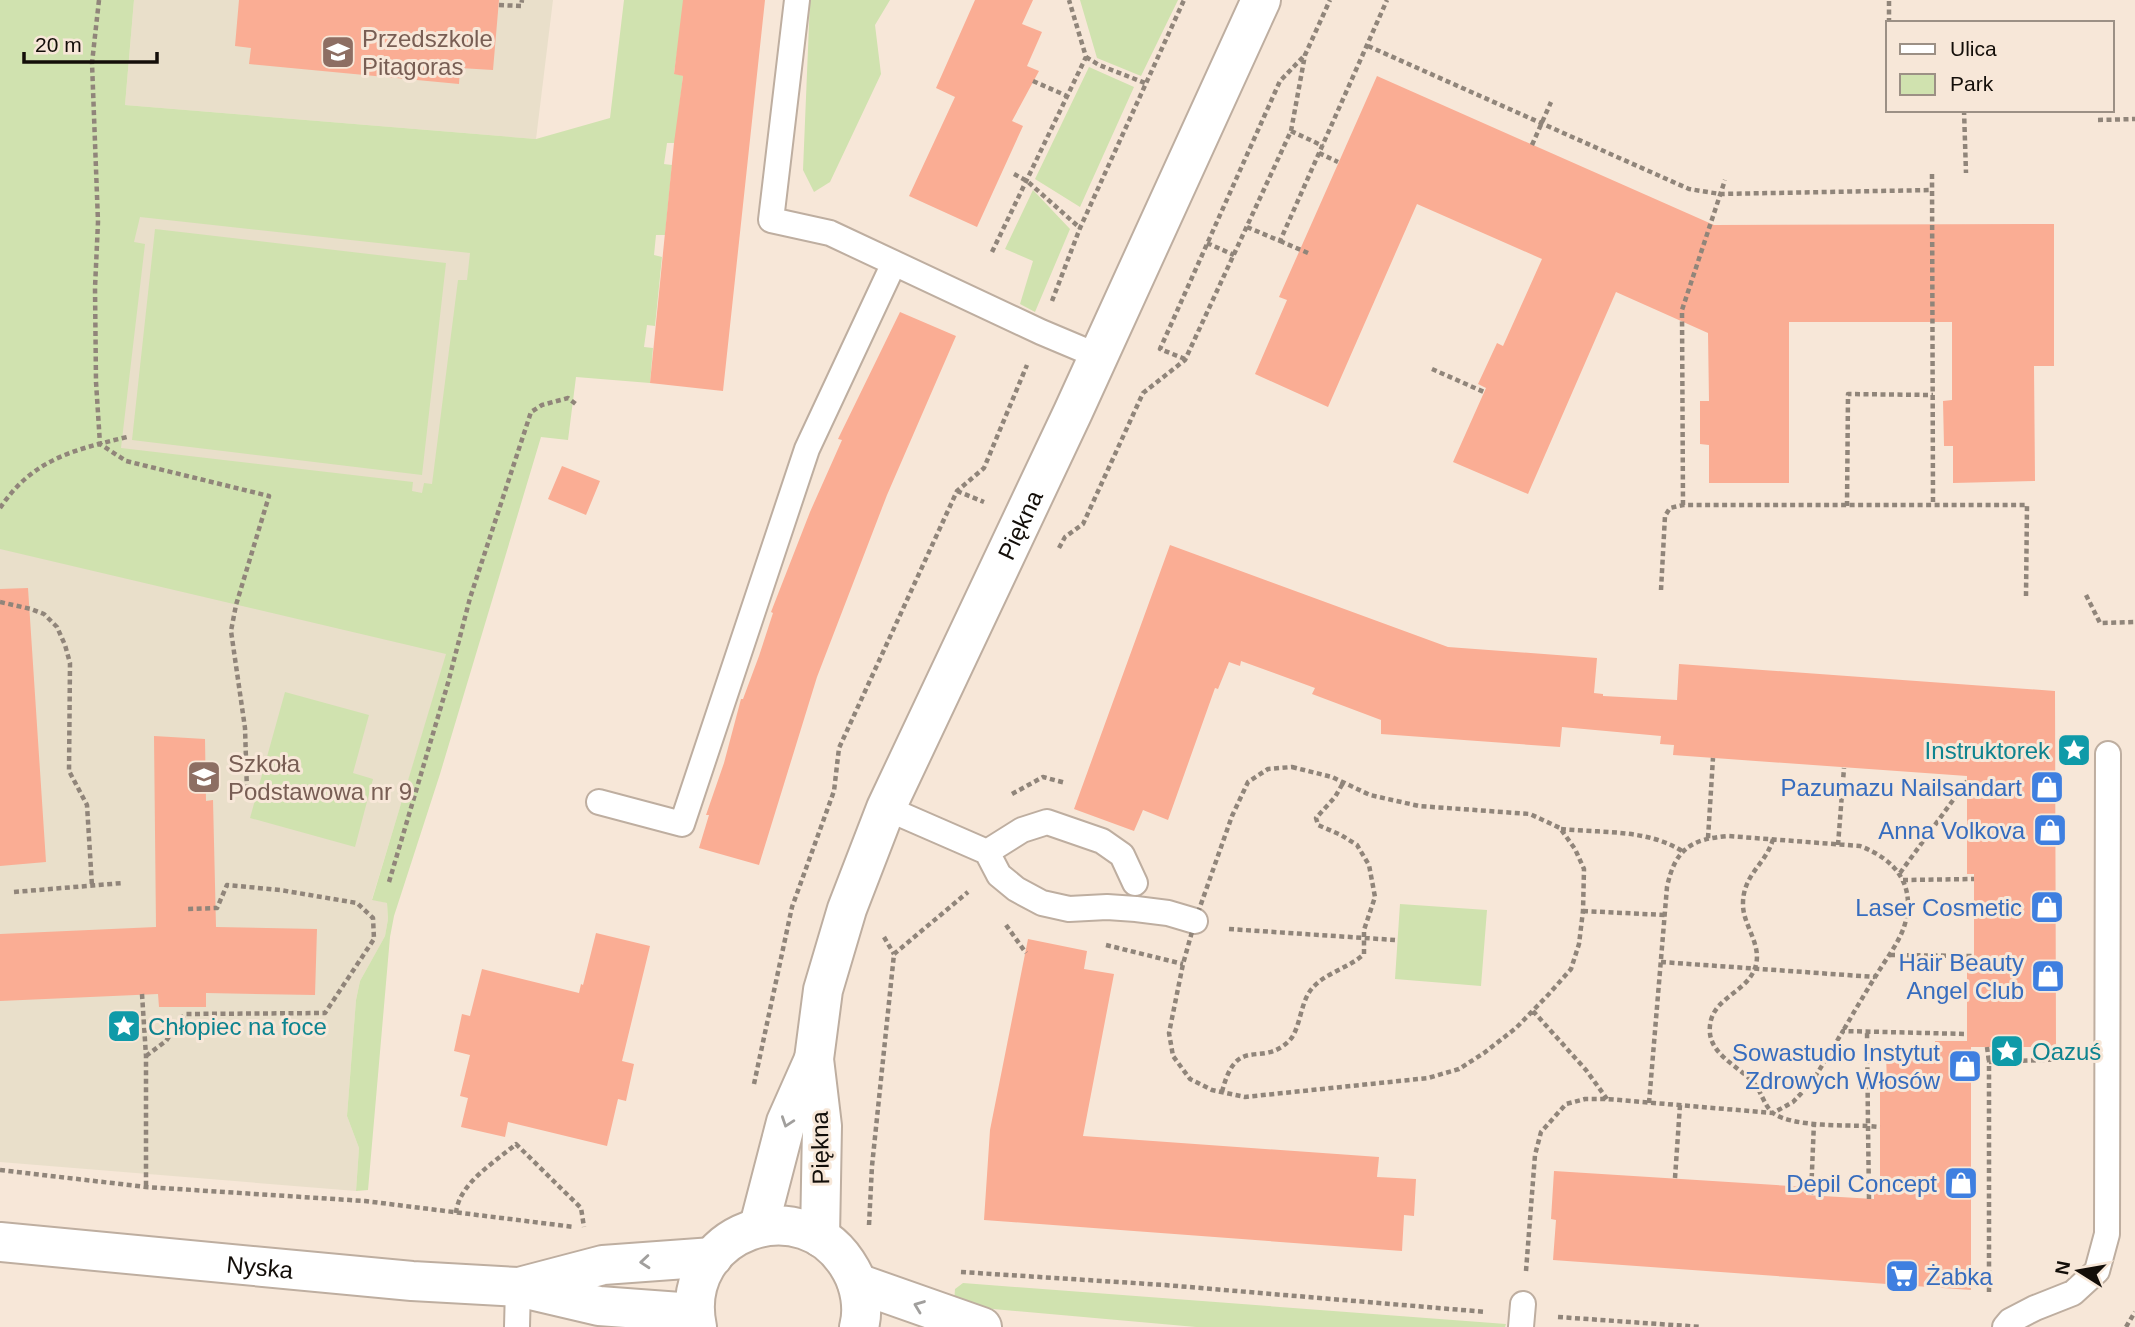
<svg xmlns="http://www.w3.org/2000/svg" width="2135" height="1327" font-family="Arial,sans-serif">
<style>
.education{fill:#e9dfca}
.green{fill:#d0e2af;fill-rule:evenodd}
.building{fill:#faad94}
.lines{fill:none;stroke-linecap:round;stroke-linejoin:round}
.lane-casing{stroke:#beaea0;stroke-width:28}
.street-casing{stroke:#beaea0;stroke-width:42}
.path{stroke:#90857a;stroke-width:4.5;stroke-dasharray:5 3.5;stroke-linecap:butt}
.lane{stroke:#fff;stroke-width:24}
.street{stroke:#fff;stroke-width:38}
.oneway{stroke:#a19f9d}
.labels{text-anchor:middle;dominant-baseline:central;stroke-width:6;stroke-linejoin:round;paint-order:stroke}
.education-label{font-size:24px;fill:#785e54;stroke:#f7e7d8;text-anchor:start}
.street-label{font-size:24px;fill:#130e09;stroke:#f7e7d8}
.culture-label{font-size:24px;fill:#0d838f;stroke:#f7e7d8;text-anchor:start}
.shop-label{font-size:24px;fill:#366cbe;stroke:#f7e7d8;text-anchor:end}
</style>
<rect width="100%" height="100%" fill="#f7e7d8"/>
<path class="education" d="M134 0H553L536 139 125 105Z
M0 150 580 218 372 899 387 903 388 919 385 936 360 981 356 1000 347 1116 359 1148 356 1191 0 1162Z"/>
<path class="green" d="M0 0H134L125 105 536 139 610 118 624 0H692L685 53H677L674 73 683 76 675 143H667L664 164 672 165 665 235H656L654 255 662 257 655 326 647 325 644 347 653 348 650 383 576 377 568 440 541 437 440 774 394 916 390 937 368 1190 356 1191 359 1148 347 1116 356 1000 360 981 385 936 388 919 387 903 372 900 446 654 0 549ZM140 217 470 253 467 280H458L432 484 424 483 422 493 412 491 413 482 121 448 145 244 134 242Z
M810 0H890L875 25 881 74 830 182 814 192 803 170Z
M1080 0H1178L1141 76 1097 58Z
M1089 67 1134 87 1080 207 1035 179Z
M1033 190 1070 229 1035 312 1020 304 1033 261 1005 249Z
M155 229 446 263 422 475 132 440Z
M285 692 369 715 353 773 373 779 355 847 250 818Z
M1400 904 1487 910 1481 986 1395 979Z
M963 1283 1506 1324 1505 1327H1196L993 1309 954 1303 955 1289Z"/>
<path class="building" d="M239 0H499L493 70 460 68 459 84 249 64 251 48 235 46Z
M683 0H765L723 391 650 383 674 143 683 76 674 74Z
M975 0H1033L1022 24 1042 32 1027 66 1039 71 1012 121 1023 126 977 227 909 196 955 97 936 88Z
M1377 76 1714 225 2054 224V366H2034L2035 481 1953 483V446H1944L1943 401 1952 400V322H1789V483H1709V445L1700 444V401H1709L1708 333 1616 292 1528 494 1453 462 1486 388 1478 384 1497 343 1503 346 1542 259 1417 204 1328 407 1255 374 1287 300 1279 297Z
M900 312 956 336 887 495 817 677 759 865 699 848 709 815H706L724 763 741 699H743L759 656 773 613 771 612 810 512 842 440 838 439Z
M562 466 600 481 586 515 548 499Z
M1170 545 1448 647 1597 658 1594 693 1603 694V696L1677 700 1679 664 2055 691 2056 1047H1971V1290L1553 1260 1556 1220 1551 1219 1554 1171 1806 1187V1195L1874 1199V1193H1880V1084H1887L1886 1055H1935V1041H1967V960L1974 961V874H1967V776L1673 755 1674 745 1660 744 1661 736 1562 727 1560 747 1381 734V720L1312 694 1315 688 1241 661 1240 666 1229 662 1218 689 1215 688 1168 820 1143 810 1134 831 1074 809Z
M28 588 46 862 0 866V589Z
M154 736 205 739 206 801 213 800 216 927 317 929 315 995 206 993V1007H159L158 994 0 1001V934L156 927Z
M596 933 650 946 622 1061 634 1064 626 1101 618 1099 607 1146 508 1122 505 1137 461 1127 468 1098 460 1096 470 1055 454 1051 462 1014 470 1016 482 969 579 993 581 984 583 985Z
M1028 939 1087 951 1084 969 1114 974 1083 1136 1379 1157 1377 1177 1416 1179 1414 1216 1404 1215 1402 1251 984 1220 990 1130Z"/>
<g class="lines">
<g class="lane-casing">
<path id="lane" d="M797 0 771 220 830 233 1041 332 1098 356
M599 802 682 824 807 449 894 263
M886 808 987 852 999 875 1016 889 1042 903 1069 909 1107 907 1136 909 1168 913 1195 921
M987 852 1022 830 1047 822 1102 841 1122 855 1135 883
M517 1327 518 1287
M1521 1327 1523 1304
M2005 1327 2010 1321 2035 1308 2073 1293 2097 1271 2107 1234 2108 754"/>
</g>
<g class="street-casing">
<g id="street">
<path d="M759 1226 786 1122 814 1059"/>
<path id="s1" d="M820 1237 822 1126 814 1059 823 990 847 909 886 808 1073 412 1261 0"/>
<path id="s2" d="M0 1242 412 1281 518 1287 599 1306 694 1313"/>
<path d="M857 1283 982 1327"/>
<path d="M523 1286 603 1265 713 1257"/>
<path d="M697 1327C677 1232 804 1185 851 1270 860 1286 864 1309 859 1327"/>
</g>
</g>
<path class="path" d="M99 0 92 63 98 222 95 288 96 382 100 444 126 461 269 496 236 605 231 631 245 728 247 791
M499 5 521 6 522 0
M1889 23V0
M1368 46 1689 189 1720 194 1932 190
M1086 57 1099 65 1145 83
M1033 81 1067 96
M1964 110 1966 173
M2098 120 2135 119
M1291 131 1323 146
M1532 145 1551 102
M1319 153 1338 162
M1014 174 1027 181 1080 228
M1932 174 1933 505
M1247 227 1280 241 1387 0
M1280 241 1308 253
M1207 243 1234 255
M992 252 1086 57 1069 0
M1052 301 1080 228 1184 0
M1185 359 1160 349 1280 81 1304 56
M1432 369 1484 392
M957 491 984 502
M1683 505 1682 310 1725 180
M1847 506 1848 394 1933 395
M0 508C33 459 73 450 127 437
M1059 548 1065 537 1083 524 1143 393 1185 360 1291 131 1305 55 1330 0
M1661 590 1665 516 1670 508 1683 505H2027L2026 596
M2086 595 2100 623 2135 622
M0 602 31 609 44 614 57 627 65 645 70 663 69 771 87 805 92 886
M2070 757V739H2078
M1292 767 1332 777 1370 795 1419 806 1530 814 1560 828 1575 849 1584 869 1583 911 1579 944 1571 969 1548 995 1516 1028 1484 1053 1459 1069 1428 1078 1245 1097 1212 1090 1190 1079 1173 1056 1169 1033 1183 964 1195 921 1232 816 1248 782 1268 769Z
M1012 794 1043 777 1066 783
M1561 829C1602 833 1647 829 1682 851
M1708 838 1713 758
M1773 839C1766 865 1742 874 1743 906 1744 927 1763 946 1755 968 1747 991 1717 997 1711 1020 1703 1052 1735 1063 1753 1082 1761 1090 1764 1106 1773 1113 1792 1127 1845 1125 1868 1126L1867 1031
M1838 845 1844 768
M1900 873 1967 781
M1903 880 1974 879
M389 882 448 683 470 598 531 412 542 405 568 398 577 405
M14 892 123 883
M1583 911 1665 915
M1006 925 1026 953
M1229 929 1395 940
M884 937 894 954
M1106 945 1183 964
M1890 955 1974 956
M1661 962 1875 977
M142 994 146 1056V1187
M1533 1011 1586 1070 1607 1099
M1987 1047 1989 1062
M146 1056 166 1041 185 1014 325 1013 374 939 373 918 357 903 280 890 227 885 217 908 187 909
M754 1084 792 907 834 791 839 748 957 491 984 468 1027 365
M1222 1092C1237 1033 1260 1069 1289 1041 1300 1030 1300 1005 1310 991 1323 973 1348 969 1364 954V930L1375 897 1369 865 1357 845 1341 835 1318 825 1316 818 1335 797 1343 783
M1649 1103 1667 887C1675 849 1691 839 1728 836L1860 846C1897 860 1917 887 1904 927 1898 944 1886 959 1877 974 1865 993 1854 1012 1843 1031
M0 1170 146 1187 365 1201 574 1227
M1675 1178 1680 1105
M1811 1195 1814 1122
M1869 1199 1868 1126 1880 1127
M456 1213C459 1183 494 1163 516 1144L581 1208 584 1227
M869 1225 872 1166 894 954 968 892
M1526 1271 1535 1155 1541 1132 1566 1104 1585 1099H1607L1773 1113 1793 1102 1812 1082 1843 1031 1967 1034
M961 1272 1165 1285 1486 1312
M1989 1292V1062L2071 1059
M1558 1317 1702 1327
M2126 1327 2135 1312"/>
<use href="#lane" class="lane"/>
<use href="#street" class="street"/>
</g>
<defs><path id="oneway-chevron" d="M-2-3.5L2.5 0L-2 3.5" fill="none" stroke-width="1.6" stroke-linecap="round" stroke-linejoin="round" transform="scale(1.75)"/></defs>
<g class="oneway">
<use href="#oneway-chevron" transform="translate(787 1122) rotate(109)"/>
<use href="#oneway-chevron" transform="translate(645 1262) rotate(175)"/>
<use href="#oneway-chevron" transform="translate(919 1306) rotate(-159)"/>
</g>
<defs>
<g id="school-square" transform="scale(1.75)"><rect x="-9" y="-9" width="18" height="18" rx="4" fill="#8d6e63" stroke="#f7e7d8"/><path d="M0-5L7-2L0 1L-7-2ZM-4 1L0 2.5L4 1V4Q0 6-4 4Z" fill="#fff"/></g>
<g id="sight-square" transform="scale(1.75)"><rect x="-9" y="-9" width="18" height="18" rx="4" fill="#0f9aa8" stroke="#f7e7d8"/><path d="M0-6L1.8-2.2L6-1.7L2.9 1.2L3.7 5.4L0 3.3L-3.7 5.4L-2.9 1.2L-6-1.7L-1.8-2.2Z" fill="#fff"/></g>
<g id="shop-square" transform="scale(1.75)"><rect x="-9" y="-9" width="18" height="18" rx="4" fill="#3f7fe0" stroke="#f7e7d8"/><path d="M-5-2.5h2.3a2.7 3.5 0 0 1 5.4 0H5L5.5 6h-11ZM-1.5-2.5h3a1.5 2.3 0 0 0-3 0Z" fill="#fff"/></g>
<g id="supermarket-square" transform="scale(1.75)"><rect x="-9" y="-9" width="18" height="18" rx="4" fill="#3f7fe0" stroke="#f7e7d8"/><path d="M-6-5.5h2.5l.6 2H6L4.5 2H-2.5L-4.4-4H-6ZM-1.5 3.2a1.3 1.3 0 1 0 .1 0ZM3 3.2a1.3 1.3 0 1 0 .1 0Z" fill="#fff"/></g>
</defs>
<g fill-rule="evenodd">
<use href="#school-square" x="338" y="52"/>
<use href="#sight-square" x="2074" y="750"/>
<use href="#school-square" x="204" y="777"/>
<use href="#shop-square" x="2047" y="787"/>
<use href="#shop-square" x="2050" y="830"/>
<use href="#shop-square" x="2047" y="907"/>
<use href="#shop-square" x="2048" y="976"/>
<use href="#sight-square" x="124" y="1026"/>
<use href="#sight-square" x="2007" y="1051"/>
<use href="#shop-square" x="1965" y="1066"/>
<use href="#shop-square" x="1961" y="1183"/>
<use href="#supermarket-square" x="1902" y="1276"/>
</g>
<g class="labels">
<g class="education-label">
<text x="362" y="38">Przedszkole<tspan x="362" dy="28">Pitagoras</tspan></text>
<text x="228" y="763">Szkoła<tspan x="228" dy="28">Podstawowa nr 9</tspan></text>
</g>
<g class="street-label">
<text stroke="none"><textPath href="#s1" startOffset="754">Piękna</textPath></text>
<text transform="translate(820 1148) rotate(-91)">Piękna</text>
<text stroke="none"><textPath href="#s2" startOffset="261">Nyska</textPath></text>
</g>
<g class="culture-label">
<text x="2050" y="750" text-anchor="end">Instruktorek</text>
<text x="148" y="1026">Chłopiec na foce</text>
<text x="2032" y="1051">Oazuś</text>
</g>
<g class="shop-label">
<text x="2022" y="787">Pazumazu Nailsandart</text>
<text x="2025" y="830">Anna Volkova</text>
<text x="2022" y="907">Laser Cosmetic</text>
<text x="2024" y="962">Hair Beauty<tspan x="2024" dy="28">Angel Club</tspan></text>
<text x="1940" y="1052">Sowastudio Instytut<tspan x="1940" dy="28">Zdrowych Włosów</tspan></text>
<text x="1937" y="1183">Depil Concept</text>
<text x="1926" y="1276" text-anchor="start">Żabka</text>
</g>
</g>
<rect x="1886" y="21" width="228" height="91" fill="#f7e7d8" stroke="#9c9085" stroke-width="2"/>
<rect x="1900" y="44" width="35" height="10" fill="#ffffff" stroke="#9c9085" stroke-width="2"/>
<text x="1950" y="56" font-size="21" fill="#130e09">Ulica</text>
<rect x="1900" y="74" width="35" height="21" fill="#d0e2af" stroke="#9c9085" stroke-width="2"/>
<text x="1950" y="91" font-size="21" fill="#130e09">Park</text>
<g transform="translate(2079 1271) rotate(281)" stroke="#f7e7d8" stroke-width="5" paint-order="stroke">
<path d="M0-5L12 26L0 18L-12 26Z" fill="#130e09"/>
<text y="-10" font-size="19" font-weight="bold" text-anchor="middle" fill="#130e09">N</text>
</g>
<path d="M24 52v10h133v-10" fill="none" stroke="#130e09" stroke-width="3.5"/>
<text x="35" y="52" font-size="21" fill="#130e09" stroke="#f7e7d8" stroke-width="5" paint-order="stroke">20 m</text>
</svg>
